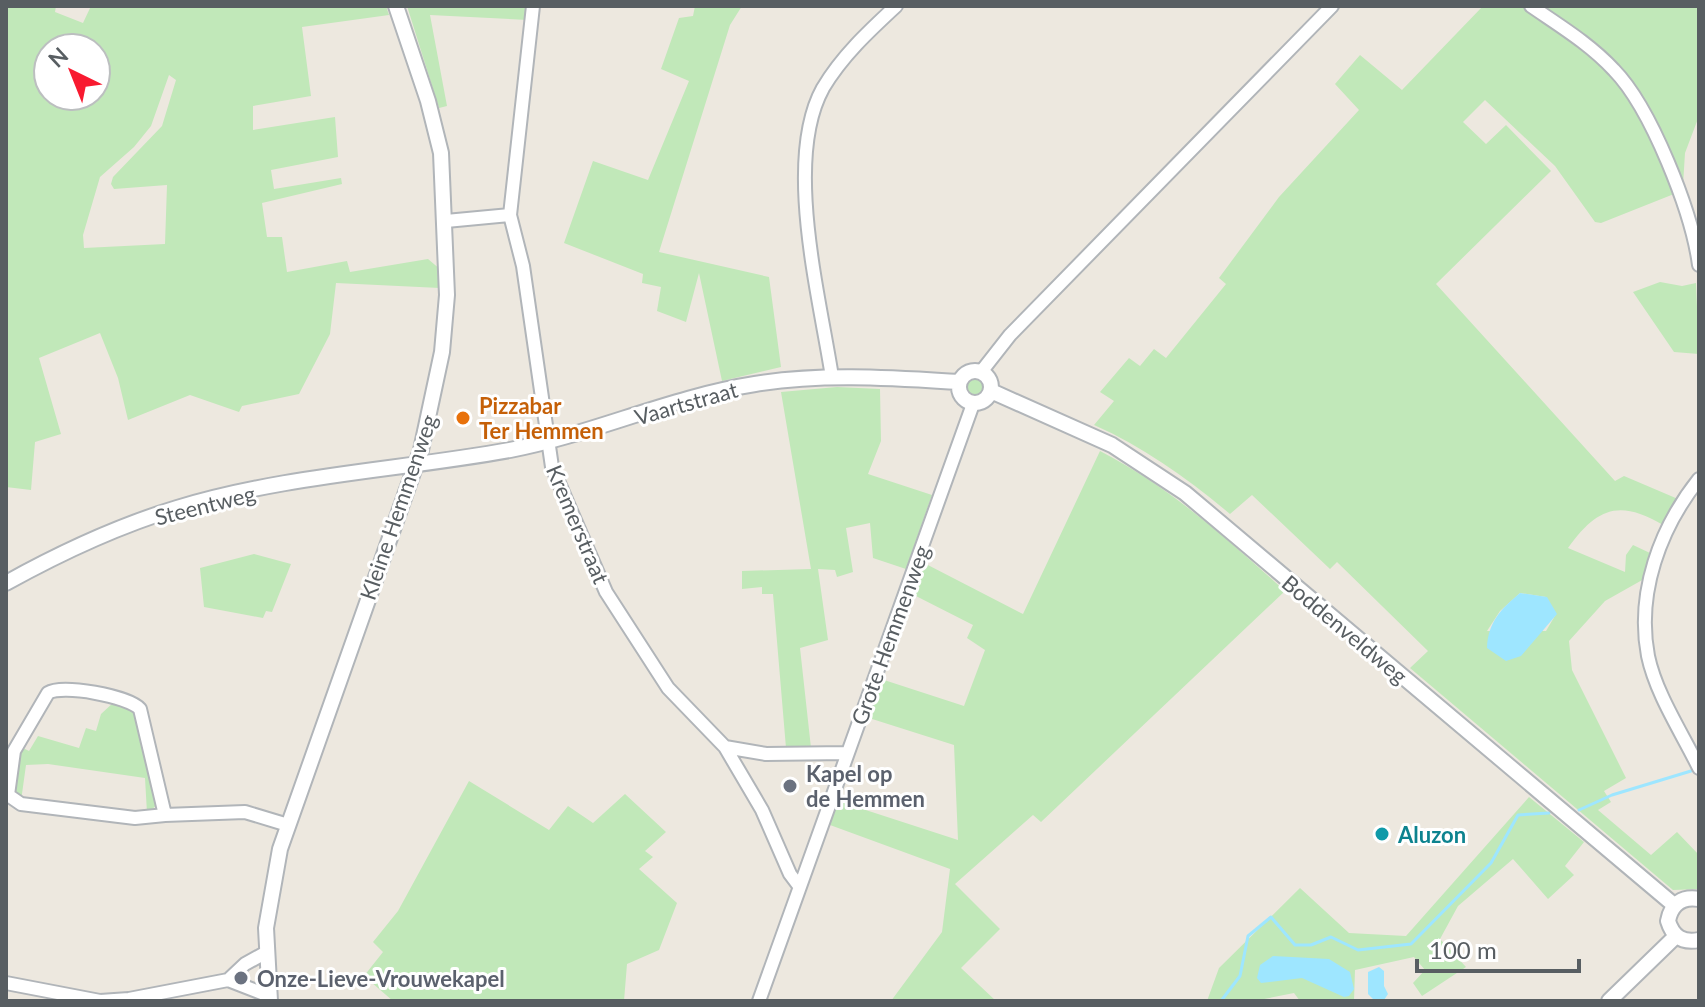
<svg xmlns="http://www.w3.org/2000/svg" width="1705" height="1007" font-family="Lato,sans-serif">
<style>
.green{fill:#c1e8b9;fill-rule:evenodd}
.water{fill:#9ee6ff}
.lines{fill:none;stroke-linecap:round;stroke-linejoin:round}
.stream{stroke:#9ee6ff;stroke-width:3}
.minor-casing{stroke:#b1b5b9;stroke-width:16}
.tertiary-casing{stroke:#b1b5b9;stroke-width:18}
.minor{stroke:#fff;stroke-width:12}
.tertiary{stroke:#fff;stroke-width:14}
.food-dot{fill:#e8710a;stroke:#fff;stroke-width:3}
.worship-dot{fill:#6b7280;stroke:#fff;stroke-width:3}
.culture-dot{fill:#0f9aa8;stroke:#fff;stroke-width:3}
.labels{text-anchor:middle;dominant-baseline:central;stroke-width:6;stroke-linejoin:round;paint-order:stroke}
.street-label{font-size:22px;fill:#585e62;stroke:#fff}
.food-label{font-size:22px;font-weight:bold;fill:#c56008;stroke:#fff;text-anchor:start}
.worship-label{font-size:22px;font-weight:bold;fill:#5b616d;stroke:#fff;text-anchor:start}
.culture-label{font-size:22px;font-weight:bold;fill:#0d838f;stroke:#fff;text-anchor:start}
</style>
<rect width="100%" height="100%" fill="#ede8df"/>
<path class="green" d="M6 6H56L55 12 83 23 91 6H386L389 15 302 27 311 96 253 106V130L335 117 338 157 271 170 274 189 341 178 342 184 262 203 267 237H282L287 272 347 261 350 272 428 259 441 270 440 288 336 283 330 334 299 394 242 406 239 412 190 395 128 420 118 378 100 333 39 358 61 434 35 442 31 490 6 487ZM48 48H96V96H48ZM169 75 176 80 162 126 113 177 111 184 114 189 167 185 165 244 84 248 83 235 100 177 134 147 151 126Z
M407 6H529L528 20 430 15 447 106 439 108Z
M695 6H742L730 25 659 252 769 277 781 367 722 381 699 273 686 322 657 311 661 287 642 283 643 274 564 243 593 161 648 180 689 81 661 69 679 18 693 16Z
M1483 6H1699V116L1685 153 1683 185 1667 146 1656 148 1674 194 1601 223 1595 222 1555 166 1485 100 1463 122 1486 144 1506 125 1551 171 1436 284 1615 481 1624 476 1678 499 1663 525C1619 499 1597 508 1568 548L1625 572 1626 555 1633 545 1650 553 1644 579 1605 601 1569 641 1572 670 1626 778 1604 791 1611 802 1598 810 1651 855 1677 832 1699 855V889L1673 890 1410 668 1428 651 1337 562 1330 569 1252 495 1230 514C1188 479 1144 447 1094 425L1114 401 1100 392 1129 358 1140 366 1154 349 1166 358 1226 284 1219 278 1279 197 1359 110 1335 84 1360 55 1402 90ZM1520 593 1546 597 1556 614 1546 631H1487L1500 611Z
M1660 282 1682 286 1696 283 1699 354 1674 352 1633 292Z
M965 388a10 10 0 1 1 20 0a10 10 0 1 1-20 0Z
M837 387 880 389 881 441 868 474 932 495 906 569 873 558 870 523 846 528 853 572 837 577 835 570 818 569 828 640 800 648 811 748H786L773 594H762V587L742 589V571L811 569 781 392Z
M1100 451C1170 487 1227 539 1285 591L1041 822 1033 815 955 884 1000 929 961 968 996 1001H891L942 932 950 869 830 825 838 801 958 840 954 745 869 718 881 679 964 706 985 650 967 638 973 625 912 594 924 563 1023 614Z
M254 554 291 564 272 612 266 611 263 618 204 607 200 568Z
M114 702 135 708 157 805 147 813 145 778 48 764 26 765 21 801 12 794 21 747 29 751 38 736 79 748 86 728 96 731 101 714Z
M469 781 549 830 568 806 593 823 625 794 666 832 645 851 653 857 639 869 677 903 659 950 627 964 624 1001H393L364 976 383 952 373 942 398 911Z
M1529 797 1584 842 1565 866 1574 875 1548 899 1513 859 1458 906 1440 939 1466 967 1422 996 1413 983 1425 970 1414 957 1355 970 1354 1001H1300L1294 993 1254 1001H1207L1219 968 1300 888 1349 933 1406 936Z"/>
<path class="water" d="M1520 593 1547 597 1557 614 1521 656 1506 661 1487 648C1488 622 1501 609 1520 593Z
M1273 956 1329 959 1350 972 1354 989 1349 996 1344 997 1302 978 1261 983 1257 978 1260 965Z
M1379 967 1384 971V986L1388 994 1384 1000 1373 999 1368 994V972Z"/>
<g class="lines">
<path class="stream" d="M1579 810 1612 795 1691 771
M1221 1001 1240 976 1248 936 1271 917 1295 945H1311L1331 937 1358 950 1411 944 1491 863 1518 815 1549 813"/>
<g class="minor-casing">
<path id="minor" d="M533 6 510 215 523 266 552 467 606 592 668 688 725 747 762 810 790 874 799 886
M1531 6C1560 26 1590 44 1614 70 1651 108 1692 212 1699 265
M446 221 510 215
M981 372 1010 335 1332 6
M832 377C820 298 783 160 823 88 842 56 869 31 896 6
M1699 479C1660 528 1636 593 1648 656 1656 694 1682 733 1699 768
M725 747 766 754 847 753
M165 815 135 818 21 804 8 795 14 751 48 693C62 684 128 696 140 709L165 815 245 812 288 825
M228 980 245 964 265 953
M6 983 100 1001 129 999 228 980 269 996
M759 1001 973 404"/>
</g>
<g class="tertiary-casing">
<path id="tertiary" d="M959 387a16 16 0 1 1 32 0a16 16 0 1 1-32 0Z
M991 391 1112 445 1185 493 1674 905
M6 583C60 553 118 526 177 508 285 475 400 470 510 450 593 434 671 397 755 384 822 373 892 378 959 382
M1699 899C1682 896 1671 904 1668 921 1673 937 1683 943 1699 940
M270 1001 266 928 280 849 421 450 442 352 447 295 441 153 428 101 396 6
M1609 1001 1676 936"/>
</g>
<use href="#minor" class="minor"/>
<use href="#tertiary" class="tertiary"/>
</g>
<circle class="food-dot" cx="463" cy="418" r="8"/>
<g class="worship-dot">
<circle cx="790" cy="786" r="8"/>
<circle cx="241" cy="978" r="8"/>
</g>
<circle class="culture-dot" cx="1382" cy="834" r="8"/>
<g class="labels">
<g class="street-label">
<text transform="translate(686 403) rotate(-16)">Vaartstraat</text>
<text transform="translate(205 505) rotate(-14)">Steentweg</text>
<text transform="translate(398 507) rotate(-71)">Kleine Hemmenweg</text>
<text transform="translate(578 524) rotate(67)">Kremerstraat</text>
<text transform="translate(1345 629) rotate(40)">Boddenveldweg</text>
<text transform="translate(890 635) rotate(-70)">Grote Hemmenweg</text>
</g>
<g class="food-label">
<text x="479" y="405">Pizzabar<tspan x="479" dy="25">Ter Hemmen</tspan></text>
</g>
<g class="worship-label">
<text x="806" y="773">Kapel op<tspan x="806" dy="25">de Hemmen</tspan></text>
<text x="257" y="978">Onze-Lieve-Vrouwekapel</text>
</g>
<g class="culture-label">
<text x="1398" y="834">Aluzon</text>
</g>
</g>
<rect width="1705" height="1007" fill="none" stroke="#585e62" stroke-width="16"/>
<g transform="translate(72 72) rotate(317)"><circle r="38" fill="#ffffff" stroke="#bcbfc0" stroke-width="2"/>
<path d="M0-6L14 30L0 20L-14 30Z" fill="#f81a30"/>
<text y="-12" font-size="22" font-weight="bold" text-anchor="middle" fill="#585e62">N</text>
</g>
<path d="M1417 959v12h162v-12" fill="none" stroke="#585e62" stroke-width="4"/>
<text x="1429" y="959" font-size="24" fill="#585e62" stroke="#ffffff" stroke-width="6" paint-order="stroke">100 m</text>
</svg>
